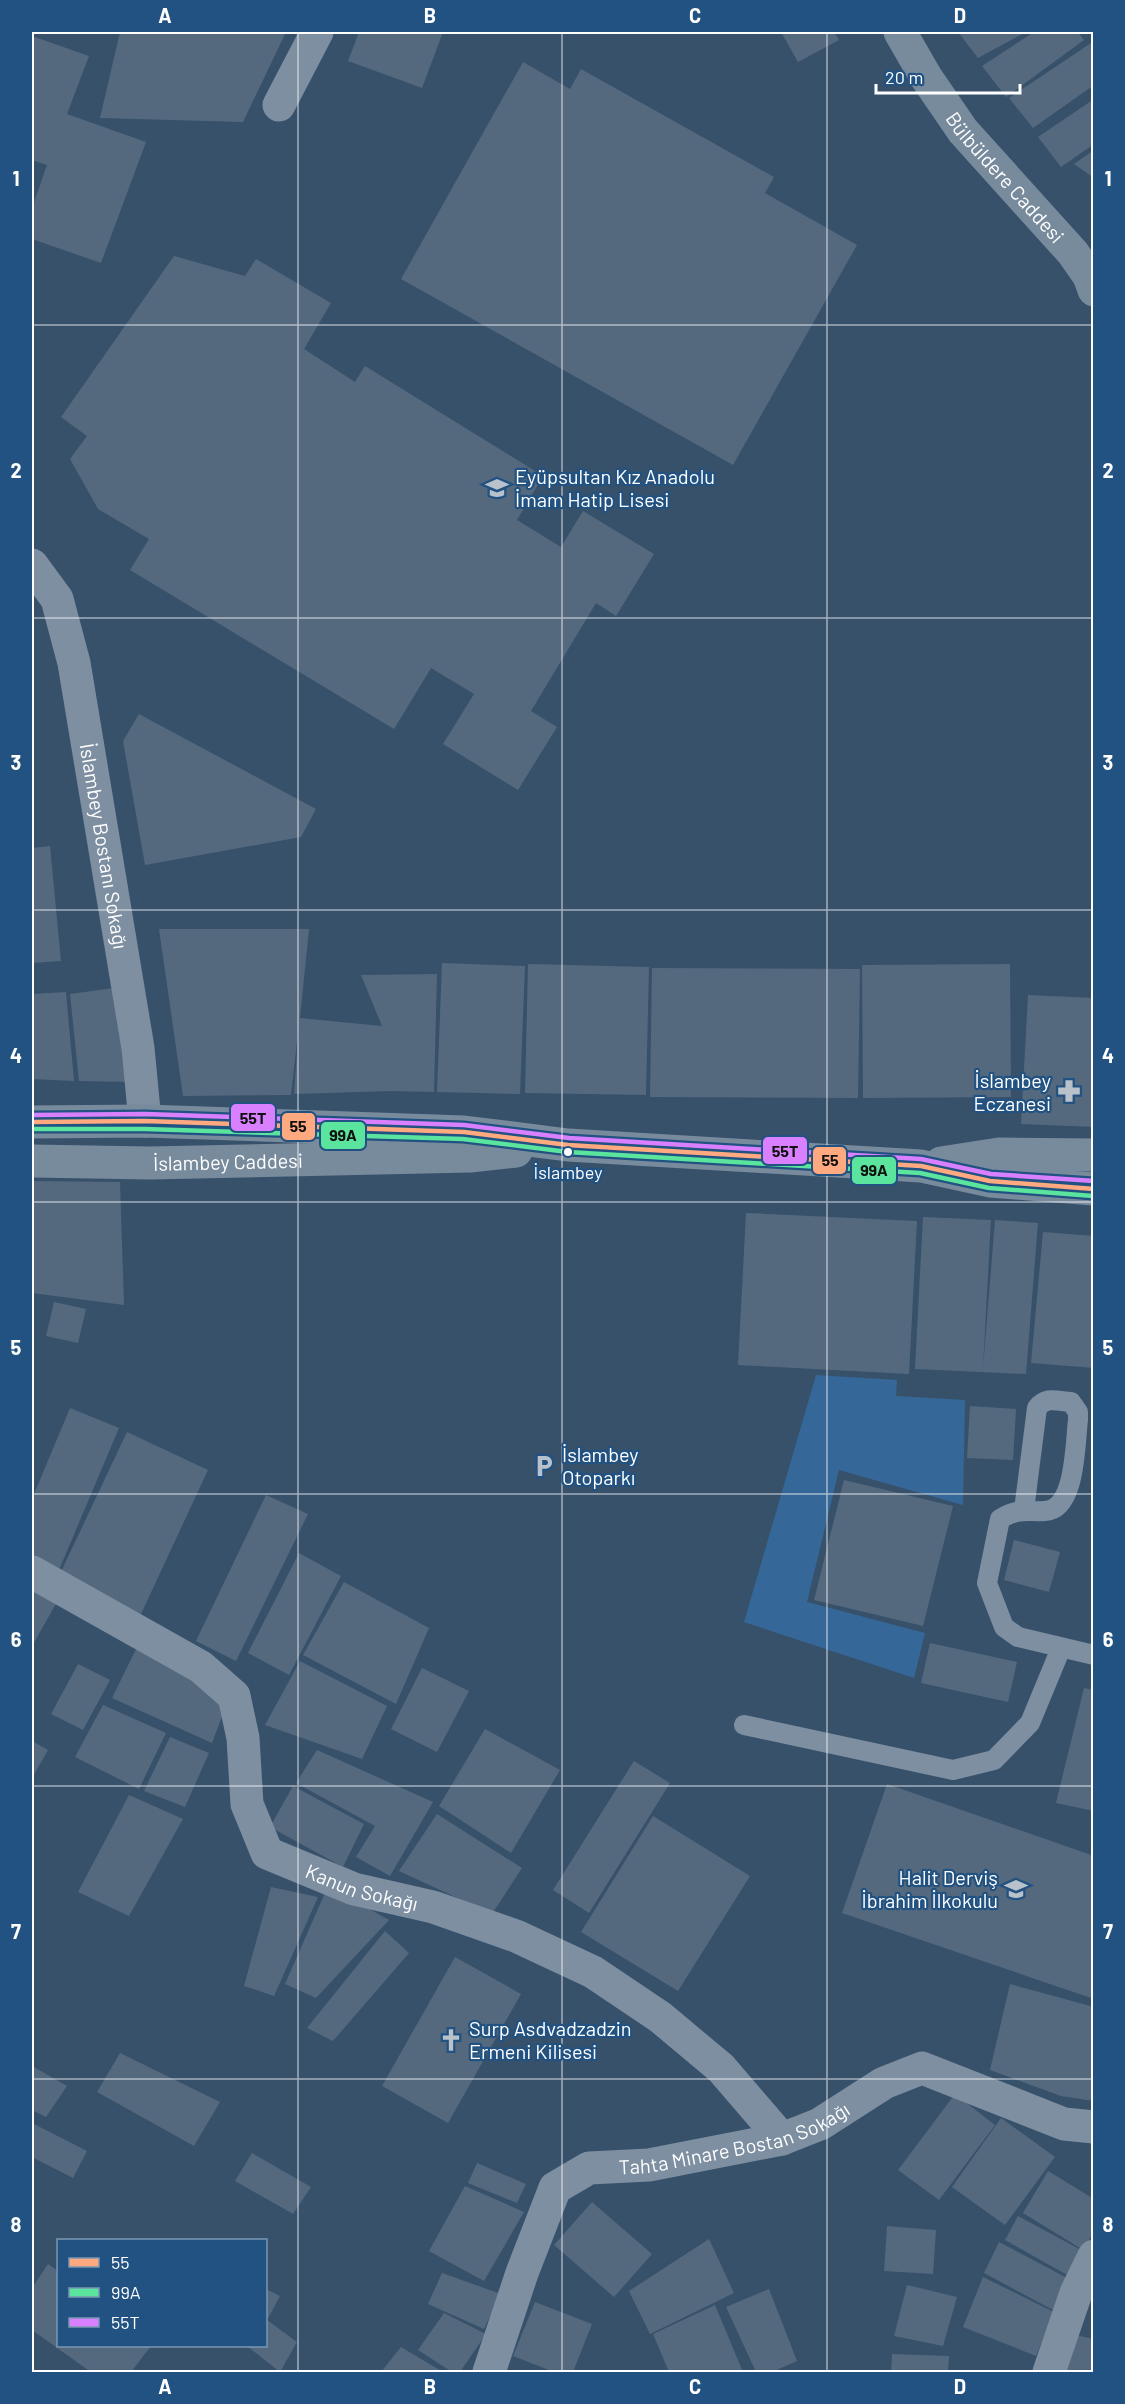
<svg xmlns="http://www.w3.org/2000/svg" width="1125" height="2404" font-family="Barlow,sans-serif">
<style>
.green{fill:#356898}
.building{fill:#54697e}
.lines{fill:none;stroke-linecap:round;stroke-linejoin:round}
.lane{stroke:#7d8fa1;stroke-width:20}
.street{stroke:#7d8fa1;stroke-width:33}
.secondary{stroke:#788b9d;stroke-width:33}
.bus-1-casing{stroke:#215281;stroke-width:9}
.bus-2-casing{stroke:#215281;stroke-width:9}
.bus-3-casing{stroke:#215281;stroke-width:9}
.bus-1{stroke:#ffa980;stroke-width:4.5}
.bus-2{stroke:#5ae49d;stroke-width:4.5}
.bus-3{stroke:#d880ff;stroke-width:4.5}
.grid{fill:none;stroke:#fff;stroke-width:1.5;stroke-opacity:0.55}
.bus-dot{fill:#fff;stroke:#215281;stroke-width:2}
.labels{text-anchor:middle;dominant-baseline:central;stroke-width:4.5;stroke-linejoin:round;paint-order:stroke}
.bus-label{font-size:18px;fill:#fff;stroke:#215281}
.street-label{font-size:20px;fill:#fff;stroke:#215281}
.poi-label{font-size:20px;fill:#fff;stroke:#215281;text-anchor:start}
.line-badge{stroke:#215281;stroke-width:2}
.pale-badge-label{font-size:16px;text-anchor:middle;font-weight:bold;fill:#111}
.neatline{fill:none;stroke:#fff;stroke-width:2}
.grid-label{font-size:20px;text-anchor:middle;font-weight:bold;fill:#fff}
</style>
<rect width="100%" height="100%" fill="#37516b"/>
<path class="green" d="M816 1375 897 1380 896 1396 965 1400 963 1505 839 1470 807 1602 925 1633 914 1678 744 1622Z"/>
<path class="building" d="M120 32H286L243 122 100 118Z
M359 32H443L422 88 348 61Z
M781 32H834L839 40 798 62Z
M958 32H1026L978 58Z
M1034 32H1078L1084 40 1006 97 982 66Z
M32 36 89 56 67 114 146 142 101 263 32 239V208L47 165 32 160Z
M1091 43 1094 46V85L1033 128 1009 98Z
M523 62 570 89 581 69 774 177 765 193 857 245 733 465 401 279Z
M1094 99V144L1061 167 1038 137Z
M1094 150V178L1074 164Z
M174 256 245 276 256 259 331 303 304 349 355 382 365 366 543 476 517 520 561 547 583 511 654 554 616 616 596 603 531 711 557 727 518 790 443 744 474 694 431 668 394 729 130 570 149 539 98 509 70 459 87 436 61 417Z
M139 714 316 809 301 837 145 865 123 741Z
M50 846 61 961 32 963V848Z
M159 929H309L300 1018 382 1026 361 975 437 974 434 1092 391 1091 294 1094 299 1024 291 1095 183 1096Z
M442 963 525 966 520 1094 437 1092Z
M528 964 649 967 646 1095 525 1093Z
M1010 964 1011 1097 863 1098 862 965Z
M652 968 860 969 858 1098 650 1097Z
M114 988 130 1082 79 1081 70 994Z
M66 992 74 1081 32 1079V994Z
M1028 995 1094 998V1127L1021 1124Z
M32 1181 120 1182 124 1305 32 1293Z
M746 1213 917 1221 909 1374 738 1365Z
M923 1217 991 1220 983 1368 995 1220 1038 1223 1026 1374 915 1369Z
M1043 1232 1094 1236V1368L1031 1363Z
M54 1302 86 1309 78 1343 46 1336Z
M970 1406 1016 1409 1013 1460 967 1458Z
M70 1408 119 1428 59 1570 32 1559V1499Z
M127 1432 208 1470 141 1614 59 1576Z
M844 1480 953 1506 923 1626 814 1600Z
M266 1495 308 1514 236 1661 196 1641Z
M1014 1540 1060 1552 1049 1592 1004 1580Z
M299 1553 341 1576 289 1675 248 1653Z
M344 1582 429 1628 396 1704 303 1655Z
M32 1587 57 1602 32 1646Z
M139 1643 199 1673 226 1706 212 1743 112 1698Z
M930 1643 1017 1662 1008 1702 921 1683Z
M300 1661 387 1706 362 1759 265 1725Z
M78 1664 110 1680 83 1730 51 1714Z
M422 1668 469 1691 437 1752 391 1729Z
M1084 1688 1094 1690V1811L1056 1803Z
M103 1705 166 1733 139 1789 75 1757Z
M485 1729 560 1770 511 1853 439 1806Z
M170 1737 209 1753 185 1807 144 1791Z
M32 1741 48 1750 32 1778Z
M317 1750 433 1802 390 1876 356 1857 375 1826 296 1783Z
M634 1761 670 1783 589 1913 553 1890Z
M887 1784 1094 1856V1999L842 1913Z
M293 1786 364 1824 343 1867 270 1827Z
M129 1795 183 1819 129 1916 78 1892Z
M437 1814 522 1868 492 1914 399 1871Z
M653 1816 750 1876 678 1991 581 1932Z
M328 1886 389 1920 316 1998 285 1984Z
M271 1887 318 1897 274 1996 244 1986Z
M385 1931 409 1953 333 2041 307 2028Z
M455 1957 521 1994 448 2123 382 2086Z
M1010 1984 1094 2007V2101L1061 2096 990 2070Z
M120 2053 220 2102 194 2146 97 2092Z
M32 2066 67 2086 46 2117 32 2110Z
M955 2094 995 2125 939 2200 898 2170Z
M1001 2118 1055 2157 1005 2225 952 2187Z
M32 2123 87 2151 73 2178 32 2157Z
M252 2153 311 2187 293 2214 235 2181Z
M477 2163 526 2184 517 2203 468 2183Z
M1048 2171 1094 2199V2232L1083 2250 1023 2213Z
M465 2186 524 2212 484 2281 429 2251Z
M592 2202 652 2254 614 2297 554 2245Z
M1018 2216 1083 2251 1069 2276 1005 2240Z
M887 2226 936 2230 933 2274 884 2271Z
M709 2239 734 2293 650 2334 629 2291Z
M999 2242 1071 2280 1055 2311 984 2273Z
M48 2264 58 2271V2346H151L131 2372H91L32 2330V2288Z
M442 2273 501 2294 484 2329 428 2304Z
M983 2277 1054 2312 1036 2356 963 2327Z
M907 2285 957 2297 943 2346 894 2336Z
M266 2289 280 2296 267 2320 297 2342 280 2372 247 2346H266Z
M769 2289 797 2361 772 2372H756L726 2307Z
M535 2302 592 2324 573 2372H554L513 2356Z
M715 2305 743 2372H669L653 2334Z
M444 2313 486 2334 460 2372H452L418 2350Z
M1075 2335 1094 2339V2372H1064Z
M401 2347 443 2372H381Z
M892 2354 949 2356 948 2372H891Z"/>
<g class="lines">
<path class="lane" d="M1024 1510 1037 1408C1046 1396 1057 1401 1071 1402L1078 1412V1420C1075 1443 1076 1510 1045 1511 1026 1512 1018 1508 1000 1519L987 1583 1004 1627 1018 1637 1094 1655
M744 1725 953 1770 994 1760 1030 1723 1061 1648"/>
<g class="street">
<path d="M279 105 317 32"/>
<path id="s1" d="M32 565 57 599 74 663 138 1048 145 1121"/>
<path id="s2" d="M32 1572 201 1667 234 1696 243 1738 247 1804 267 1853 354 1889 433 1907 516 1936 593 1972 660 2017 721 2068 782 2139"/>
<path id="s3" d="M489 2372 522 2273 555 2188 589 2168 649 2165 782 2139 820 2124 884 2083 922 2068 1064 2124 1094 2127"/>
<path d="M1049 2372 1076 2293 1094 2256"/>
</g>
<g class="secondary">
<path id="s4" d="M900 32 926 77 963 131 1073 253 1089 276 1094 290"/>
<path d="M32 1122 145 1121 464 1132 568 1145 921 1166 990 1181 1094 1189"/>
<path id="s5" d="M32 1161 150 1163 470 1156 516 1151"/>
<path d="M941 1163 999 1154 1094 1155"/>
</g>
<g class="bus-1-casing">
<path id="bus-1" d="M32 1122 145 1121 464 1132 568 1145 921 1166 990 1181 1094 1189"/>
</g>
<g class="bus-2-casing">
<path id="bus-2" d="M32 1129H145L463 1139 568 1152 920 1173 989 1188 1093 1196"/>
</g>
<g class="bus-3-casing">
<path id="bus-3" d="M32 1115 145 1114 464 1125 569 1138 921 1159 991 1174 1094 1181"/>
</g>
<use href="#bus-1" class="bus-1"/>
<use href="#bus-2" class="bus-2"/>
<use href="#bus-3" class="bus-3"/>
</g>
<path class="grid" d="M298 32V2372M562 32V2372M827 32V2372M32 325H1094M32 618H1094M32 910H1094M32 1202H1094M32 1494H1094M32 1786H1094M32 2079H1094"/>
<defs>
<g id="school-bare" transform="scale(1.8)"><path d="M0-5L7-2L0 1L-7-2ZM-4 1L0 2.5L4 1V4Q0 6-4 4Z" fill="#b9c2cb" stroke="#215281" stroke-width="2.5" paint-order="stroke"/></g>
<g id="pharmacy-bare" transform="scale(1.8)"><path d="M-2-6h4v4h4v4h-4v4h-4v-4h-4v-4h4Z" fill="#b9c2cb" stroke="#215281" stroke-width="2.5" paint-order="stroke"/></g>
<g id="parking-bare" transform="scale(1.8)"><path d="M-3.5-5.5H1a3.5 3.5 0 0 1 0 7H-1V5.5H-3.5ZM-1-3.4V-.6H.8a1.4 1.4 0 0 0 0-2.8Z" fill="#b9c2cb" stroke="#215281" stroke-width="2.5" paint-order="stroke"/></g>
<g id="church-bare" transform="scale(1.8)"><path d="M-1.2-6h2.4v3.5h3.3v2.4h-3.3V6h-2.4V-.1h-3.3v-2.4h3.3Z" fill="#b9c2cb" stroke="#215281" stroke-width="2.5" paint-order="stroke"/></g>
</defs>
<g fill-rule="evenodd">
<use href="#school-bare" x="497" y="488"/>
<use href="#pharmacy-bare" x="1069" y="1091"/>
<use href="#parking-bare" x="544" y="1466"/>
<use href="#school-bare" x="1016" y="1889"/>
<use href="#church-bare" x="451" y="2040"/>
</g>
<circle class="bus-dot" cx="568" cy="1152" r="5"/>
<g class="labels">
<g class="bus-label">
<text x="568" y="1172">İslambey</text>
</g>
<g class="street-label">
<text stroke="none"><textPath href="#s4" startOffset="180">Bülbüldere Caddesi</textPath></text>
<text stroke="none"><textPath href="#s1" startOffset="294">İslambey Bostanı Sokağı</textPath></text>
<text stroke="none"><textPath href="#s5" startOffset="196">İslambey Caddesi</textPath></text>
<text stroke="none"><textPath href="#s2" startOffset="501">Kanun Sokağı</textPath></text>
<text stroke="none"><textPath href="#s3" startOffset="384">Tahta Minare Bostan Sokağı</textPath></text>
</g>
<g class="poi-label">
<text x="515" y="476">Eyüpsultan Kız Anadolu<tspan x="515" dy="23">İmam Hatip Lisesi</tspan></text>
<text x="1051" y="1080" text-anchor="end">İslambey<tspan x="1051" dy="23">Eczanesi</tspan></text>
<text x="562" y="1454">İslambey<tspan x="562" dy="23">Otoparkı</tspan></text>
<text x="998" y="1877" text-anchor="end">Halit Derviş<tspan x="998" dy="23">İbrahim İlkokulu</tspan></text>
<text x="469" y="2028">Surp Asdvadzadzin<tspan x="469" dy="23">Ermeni Kilisesi</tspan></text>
</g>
</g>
<g class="line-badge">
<rect x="230" y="1103" width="46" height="29" rx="6" fill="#d880ff"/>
<rect x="281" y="1112" width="35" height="29" rx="6" fill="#ffa980"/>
<rect x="320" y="1121" width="46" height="29" rx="6" fill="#5ae49d"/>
<rect x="762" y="1136" width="46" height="29" rx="6" fill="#d880ff"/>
<rect x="812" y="1146" width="35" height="29" rx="6" fill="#ffa980"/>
<rect x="851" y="1156" width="46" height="29" rx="6" fill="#5ae49d"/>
</g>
<g class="pale-badge-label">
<text x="253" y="1124">55T</text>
<text x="298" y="1132">55</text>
<text x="343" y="1141">99A</text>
<text x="785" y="1157">55T</text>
<text x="830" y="1166">55</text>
<text x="874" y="1176">99A</text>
</g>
<rect width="1125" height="2404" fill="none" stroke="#215281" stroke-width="66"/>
<rect x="57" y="2239" width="210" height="108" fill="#215281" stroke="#7a97b3" stroke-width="1.5"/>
<rect x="69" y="2258" width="30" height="9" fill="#ffa980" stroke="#7a97b3" stroke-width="1.5"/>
<text x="111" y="2269" font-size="18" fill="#ffffff">55</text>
<rect x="69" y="2288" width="30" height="9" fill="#5ae49d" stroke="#7a97b3" stroke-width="1.5"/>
<text x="111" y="2299" font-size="18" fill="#ffffff">99A</text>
<rect x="69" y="2318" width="30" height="9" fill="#d880ff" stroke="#7a97b3" stroke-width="1.5"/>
<text x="111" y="2329" font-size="18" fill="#ffffff">55T</text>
<path d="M876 84v9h144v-9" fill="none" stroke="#ffffff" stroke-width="3"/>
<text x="885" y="84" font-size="18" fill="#ffffff" stroke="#215281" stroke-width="4.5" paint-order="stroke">20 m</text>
<rect x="33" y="33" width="1059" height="2338" class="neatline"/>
<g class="grid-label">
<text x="165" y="23">A</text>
<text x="430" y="23">B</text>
<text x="695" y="23">C</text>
<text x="960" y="23">D</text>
<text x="16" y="186">1</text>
<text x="1108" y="186">1</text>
<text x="16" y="478">2</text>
<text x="1108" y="478">2</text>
<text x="16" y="770">3</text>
<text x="1108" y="770">3</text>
<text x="16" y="1063">4</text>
<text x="1108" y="1063">4</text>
<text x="16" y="1355">5</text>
<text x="1108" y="1355">5</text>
<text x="16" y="1647">6</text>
<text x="1108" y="1647">6</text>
<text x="16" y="1939">7</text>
<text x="1108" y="1939">7</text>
<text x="16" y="2232">8</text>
<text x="1108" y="2232">8</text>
<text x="165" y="2394">A</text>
<text x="430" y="2394">B</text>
<text x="695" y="2394">C</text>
<text x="960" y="2394">D</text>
</g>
</svg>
